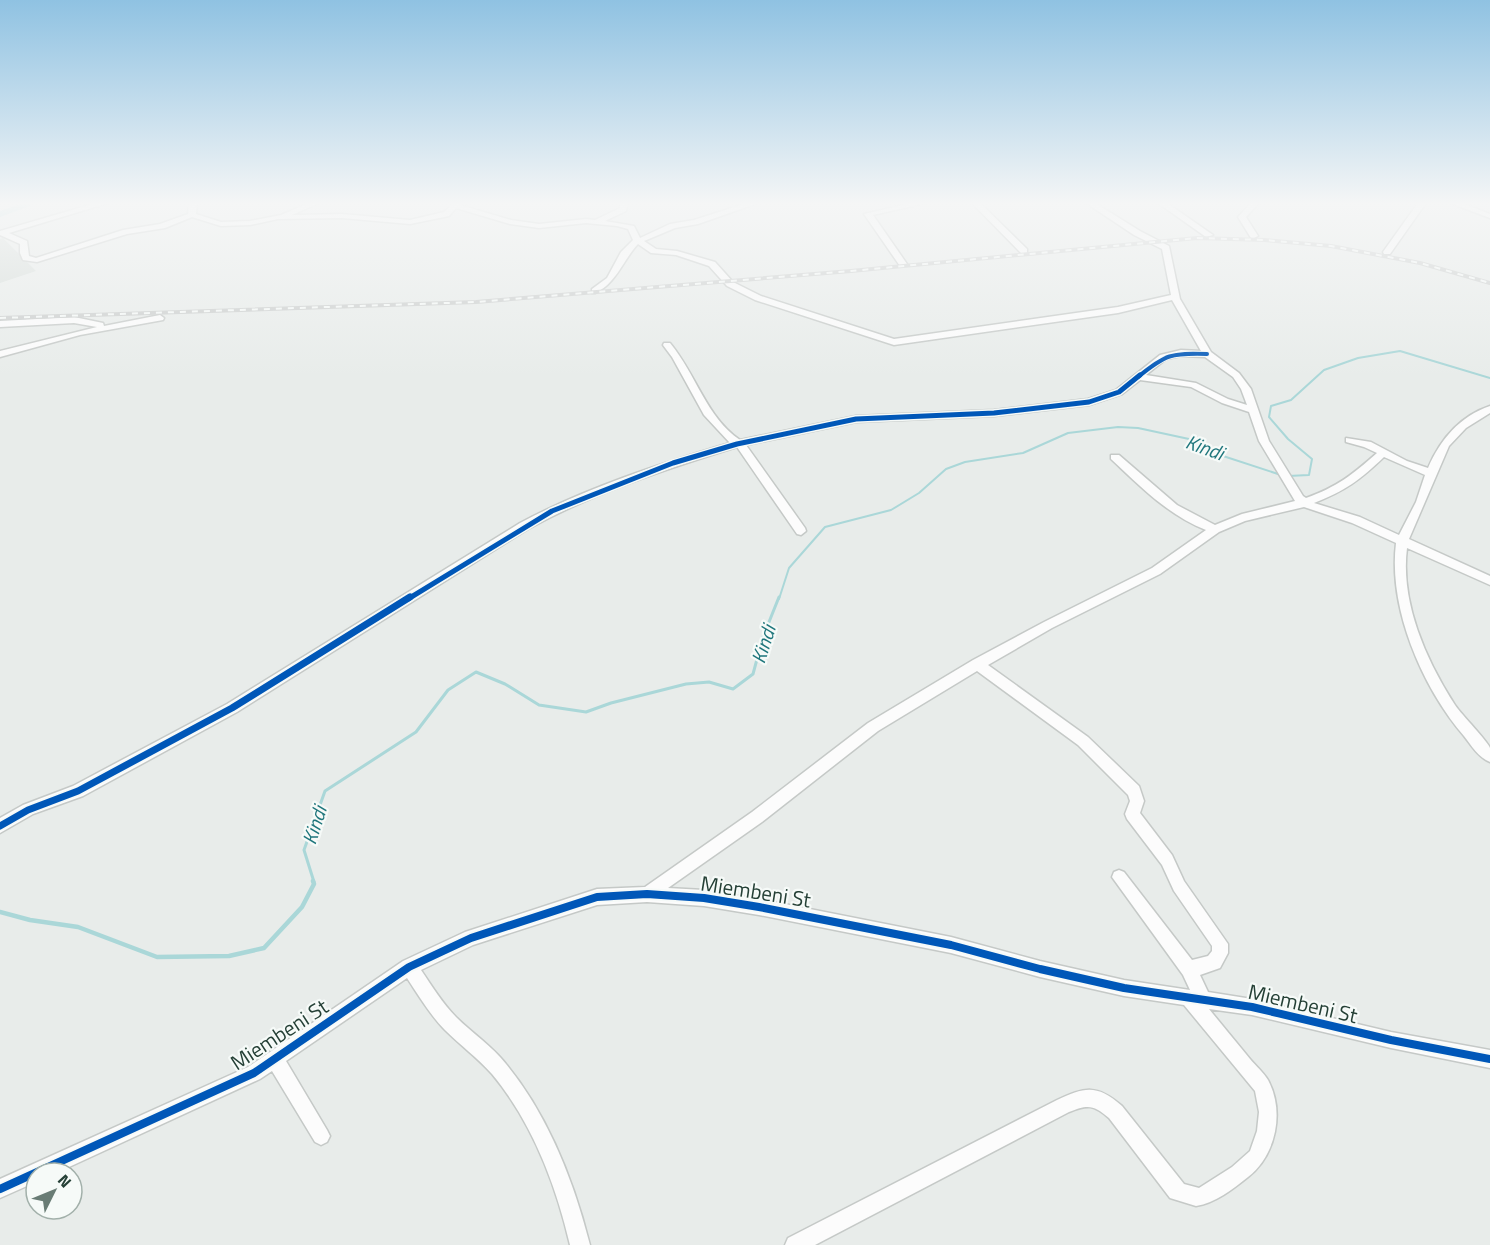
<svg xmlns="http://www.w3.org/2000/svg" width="1490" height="1245" font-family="'Titillium Web',sans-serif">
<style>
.built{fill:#d6ddd9}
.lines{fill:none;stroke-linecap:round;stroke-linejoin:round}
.stream-far2{stroke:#aad7d8;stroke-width:2}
.stream-far1{stroke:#aad7d8;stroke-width:3}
.stream{stroke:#aad7d8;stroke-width:4.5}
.river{fill:#aad7d8;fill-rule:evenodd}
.minor-casing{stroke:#c5c9c7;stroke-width:3}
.minor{fill:#fcfcfc;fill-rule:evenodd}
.rail-casing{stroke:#c9cccb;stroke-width:4}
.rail{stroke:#f6faf8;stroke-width:2;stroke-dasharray:6;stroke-linecap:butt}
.cycleway-far3-casing{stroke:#f6faf8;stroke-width:6}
.cycleway-far2-casing{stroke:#f6faf8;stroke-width:8}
.cycleway-far1-casing{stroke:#f6faf8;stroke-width:10}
.cycleway-casing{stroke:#f6faf8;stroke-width:12}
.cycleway-far3{stroke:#0057b8;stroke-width:4}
.cycleway-far2{stroke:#0057b8;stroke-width:5}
.cycleway-far1{stroke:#0057b8;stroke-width:7}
.cycleway{stroke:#0057b8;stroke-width:8}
.labels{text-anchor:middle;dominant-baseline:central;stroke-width:4.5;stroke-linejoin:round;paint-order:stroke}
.water-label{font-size:20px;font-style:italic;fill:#1f767c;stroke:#f6faf8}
.near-street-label{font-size:21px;fill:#254036;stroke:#f6faf8}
</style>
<rect width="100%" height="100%" fill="#e8ecea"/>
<path class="built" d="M3 238 36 271 0 283V239Z"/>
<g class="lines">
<path class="stream-far2" d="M1288 476 1309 475 1312 459 1288 439 1269 417 1271 406 1291 400 1324 370 1358 358 1400 351 1490 378
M779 599 789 568 825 527 891 510 919 493 946 469 965 462 1023 453 1068 433 1118 427 1138 428 1189 439 1220 455 1281 475"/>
<path class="stream-far1" d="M314 882 304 850 325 791 416 732 448 690 476 672 505 684 539 705 586 712 611 703 686 684 709 682 733 689 753 674 763 637 779 597"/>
<path class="stream" d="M0 912 30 920 78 927 157 957 229 956 264 948 302 907 314 884 313 881"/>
<path class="river" d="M23 203H38L0 217V211Z"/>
<g class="minor-casing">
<path id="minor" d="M96 203H108L9 233 27 241 29 256 36 258 123 230 160 224 188 214 189 203H197L196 214 221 222 250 221 281 215 309 203H319L292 215 342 214 410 220 444 212 454 203H462L460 205 511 220 539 224 586 219 595 220 620 208V203H628L626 211 605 221 634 226 640 238 670 224 694 220 747 203H758L698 224 675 228 644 241 656 249 677 251 715 262 733 282 761 296 894 339 1118 307 1171 295 1162 249 1134 235 1086 203H1095L1140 231 1169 246 1180 299 1211 352 1239 373 1251 389 1269 441 1303 496 1306 498C1337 487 1352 475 1377 453L1364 447 1346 442V438L1371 442 1407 461 1428 468C1440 440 1460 416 1490 406V413L1466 428 1449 446 1409 539 1490 576V585L1407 548C1400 602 1426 660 1455 705 1461 714 1489 743 1490 748 1490 752 1490 758 1490 762 1479 758 1471 745 1464 736 1422 687 1388 608 1396 543L1352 523 1304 507 1245 521 1219 532 1160 574 1052 628 988 665 1088 737 1139 786 1144 801 1140 813 1172 855 1184 881 1228 944V953L1220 968 1200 975 1208 992 1252 999 1391 1032 1490 1050V1068L1391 1048 1252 1015 1209 1009C1222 1025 1236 1042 1250 1059 1256 1066 1264 1073 1268 1080 1285 1112 1276 1155 1248 1177 1233 1189 1215 1203 1196 1206L1170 1198 1109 1118C1094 1105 1088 1104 1069 1112L815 1245H785L788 1238 1057 1100C1085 1087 1097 1084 1122 1106L1184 1184 1199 1188 1232 1167 1250 1151 1257 1131 1259 1112 1255 1091 1184 1005 1124 996 1040 977 951 953 759 915 704 906 647 902 597 905 473 945 421 970C432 986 442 1003 456 1017 472 1033 492 1046 506 1064 548 1115 574 1182 590 1245H570C556 1185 532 1122 492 1074 478 1058 460 1045 445 1030 430 1015 419 996 407 978L286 1061 327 1130 330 1136 327 1142 321 1145 315 1142 272 1071 260 1079 56 1173H36V1182L0 1198V1179L248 1067 403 961 465 932 597 889 645 887 752 812 868 723 973 660 1044 622 1152 568 1206 530C1168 515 1141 487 1111 459V455H1119L1177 505 1215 525 1242 514 1295 501 1259 441 1249 412 1222 403 1191 387 1140 380 1122 394 1089 405 994 416 856 422 746 445 805 528 806 531 801 535 797 534 737 447C666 469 593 493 528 529L237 712 83 796 33 814 0 833V818L23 805 73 786 227 704 520 523C586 488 659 464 730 443L704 415 672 357 663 345 664 343H670C696 374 706 417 740 440L856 416 994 410 1088 399 1116 390 1160 355 1181 350 1201 351 1172 300 1118 313 894 345 755 300 727 286 709 266 676 255 651 253 638 244C623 260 616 284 595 293H592V289L607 278 621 252 633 240 628 229 617 226 586 223 539 228 510 224 456 208 449 216 410 224 342 218 278 219 250 225 221 226 192 217 165 228 127 234 37 262 23 260 20 253V244L0 235V231ZM1181 356 1205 357 1233 377 1241 389 1247 405 1228 399 1196 383 1146 375 1166 359ZM1384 457 1425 475 1416 502 1399 535 1360 517 1314 503C1345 491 1360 480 1384 457ZM977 671 1078 745 1128 795 1130 801 1125 814 1127 819 1162 865 1174 891 1212 946V951L1208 956 1192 960 1124 872 1119 870 1114 872 1112 877 1183 975 1190 990 1124 980 1040 961 951 937 759 899 704 890 668 888 762 822 878 731Z
M912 203H926L873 215 907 264 903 266H900L864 214Z
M972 203H980L1027 249V253H1021Z
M1158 203H1167L1213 235 1206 237Z
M1251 203H1259L1246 217 1258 236 1254 238H1251L1238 217Z
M1418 203H1426L1390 254H1384L1383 252Z
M1450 203H1461L1490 214V218Z
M160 315 164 318 163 320 80 335 0 357V351L97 327 74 323 0 327V321L74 317 103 323 104 326Z"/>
</g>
<use href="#minor" class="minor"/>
<g class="rail-casing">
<path id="rail" d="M0 318 476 302 851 271 1197 238 1265 240 1331 246 1420 263 1490 283"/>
</g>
<use href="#rail" class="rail"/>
<g class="cycleway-far3-casing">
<path id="cycleway-far3" d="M1138 377C1166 354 1171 353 1207 354"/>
</g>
<g class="cycleway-far2-casing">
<path id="cycleway-far2" d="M408 599 552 511 673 463 737 444 856 419 994 413 1089 402 1119 392 1140 375"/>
</g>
<g class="cycleway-far1-casing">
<path id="cycleway-far1" d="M0 826 28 810 78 791 232 708 410 597"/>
</g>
<g class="cycleway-casing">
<path id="cycleway" d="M0 1189 254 1073 409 967 471 938 597 897 647 894 704 898 759 907 951 945 1040 969 1124 988 1252 1007 1391 1040 1490 1059"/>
</g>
<use href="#cycleway-far3" class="cycleway-far3"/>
<use href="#cycleway-far2" class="cycleway-far2"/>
<use href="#cycleway-far1" class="cycleway-far1"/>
<use href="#cycleway" class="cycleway"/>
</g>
<linearGradient id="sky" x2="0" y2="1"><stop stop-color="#8fc2e2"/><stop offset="0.54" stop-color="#f5f6f6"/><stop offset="1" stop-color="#f5f6f6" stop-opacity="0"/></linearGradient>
<rect width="1490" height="377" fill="url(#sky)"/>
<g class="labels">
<g class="water-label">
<text transform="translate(1205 447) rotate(20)">Kindi</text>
<text transform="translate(763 644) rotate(-72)">Kindi</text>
<text transform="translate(314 825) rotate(-72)">Kindi</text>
</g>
<g class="near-street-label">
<text transform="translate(756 891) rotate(9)">Miembeni St</text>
<text transform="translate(1303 1003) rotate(13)">Miembeni St</text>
<text transform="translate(279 1034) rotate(-33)">Miembeni St</text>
</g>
</g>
<g transform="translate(54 1191) rotate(47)"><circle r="28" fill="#f6faf8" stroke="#a2b0aa" stroke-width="1.5"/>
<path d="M0-4.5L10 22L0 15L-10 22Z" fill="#697c75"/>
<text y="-9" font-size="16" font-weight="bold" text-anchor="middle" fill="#254036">N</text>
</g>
</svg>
